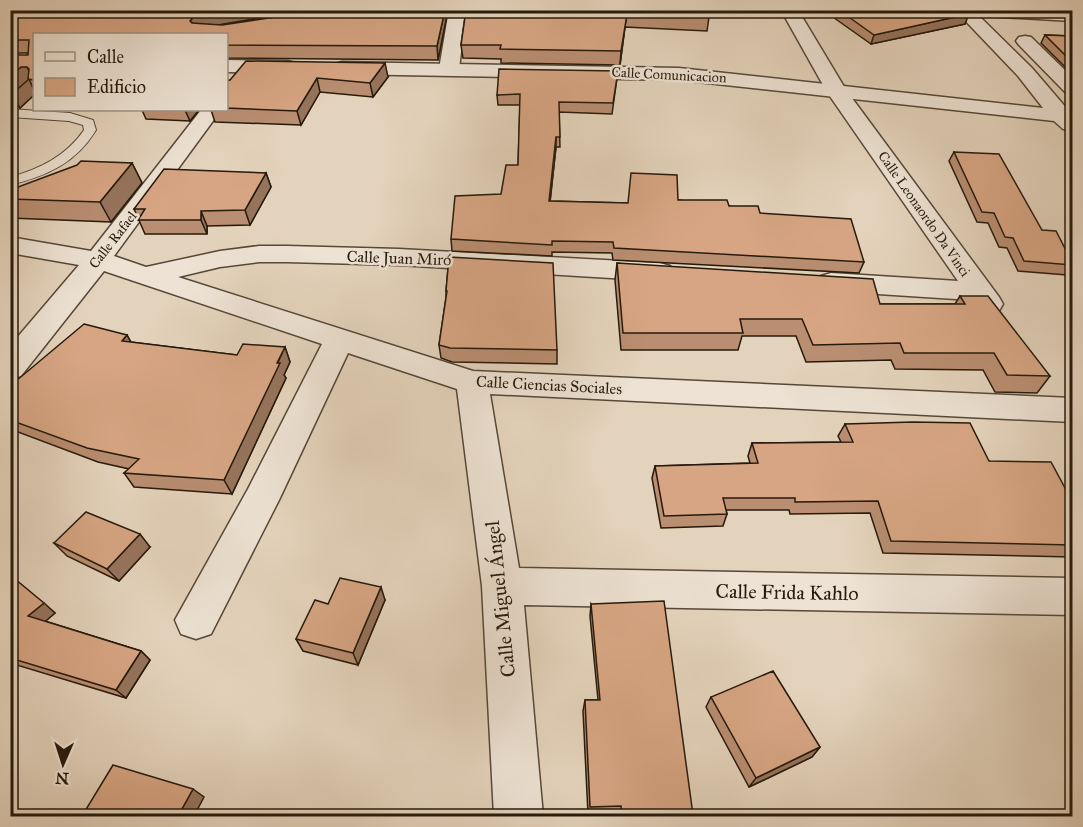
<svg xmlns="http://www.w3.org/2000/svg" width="1083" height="827" font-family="'IM FELL Great Primer',serif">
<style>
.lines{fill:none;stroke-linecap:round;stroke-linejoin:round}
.service-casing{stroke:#564838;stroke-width:2}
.minor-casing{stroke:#564838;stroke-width:3}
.tertiary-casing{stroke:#564838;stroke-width:3}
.service{fill:#ede2d3;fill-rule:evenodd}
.minor{fill:#ede2d3;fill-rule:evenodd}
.tertiary{fill:#ede2d3;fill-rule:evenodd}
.wall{fill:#b98e71;stroke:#261a0c;stroke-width:1.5}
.shaded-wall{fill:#96745c;stroke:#261a0c;stroke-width:1.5}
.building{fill:#d7a583;stroke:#261a0c;stroke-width:1.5}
.labels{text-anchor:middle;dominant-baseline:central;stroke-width:5;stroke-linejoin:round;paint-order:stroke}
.far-street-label{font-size:14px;fill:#261a0c;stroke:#ede2d3}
.street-label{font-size:16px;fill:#261a0c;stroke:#ede2d3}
.near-street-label{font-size:20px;fill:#261a0c;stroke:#ede2d3}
</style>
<rect width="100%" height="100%" fill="#e4d3bc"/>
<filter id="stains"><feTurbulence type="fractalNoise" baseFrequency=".00333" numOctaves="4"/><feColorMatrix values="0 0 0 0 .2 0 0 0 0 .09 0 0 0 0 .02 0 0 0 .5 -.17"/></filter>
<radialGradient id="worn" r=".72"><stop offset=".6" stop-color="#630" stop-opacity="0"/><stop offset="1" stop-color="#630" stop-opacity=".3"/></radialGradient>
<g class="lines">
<g class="service-casing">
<path id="service" d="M10 109 70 113 93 120 96 130C76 163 47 176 10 185V177C40 169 66 156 84 130L83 125 69 121 10 117Z"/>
</g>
<g class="minor-casing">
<path id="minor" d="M449 10H466L459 69 456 73H442L439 69Z
M781 10H798L846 90 999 297 1003 304 999 311 989 313 979 311 971 300 831 291 821 288 817 282 821 276 831 273 958 281 827 92Z
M959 10 1072 11V21L967 15Z
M201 110H221L114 256 146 267 220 251 259 246H287L399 249 660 263 670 266 674 272 670 278 660 281 399 265 287 262H259L220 267 178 277 473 371 1072 398V422L490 394 519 568 1072 578V615L524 605 543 816H494L482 586 457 389 348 353 279 500 211 634 196 639 181 634 175 620 248 489 322 344 104 271 21 376 10 379V346L79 265 10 253V237L91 251Z"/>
</g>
<g class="tertiary-casing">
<path id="tertiary" d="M955 10H973L1032 68 1068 110 1072 111V130L1063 129 1054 121 679 80 342 74 335 72 332 68 335 64 342 62 679 68 1043 108 1018 76Z
M1025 36 1031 37 1072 77V94L1065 92 1019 45 1016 41 1019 37Z
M226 60 288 61 295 63 298 67 295 71 288 73 226 72Z"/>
</g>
<use href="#service" class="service"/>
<use href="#minor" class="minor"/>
<use href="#tertiary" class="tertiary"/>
</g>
<path class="wall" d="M18 10H306L219 25 448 10 438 60 226 58V34H34V95L20 108 12 95 28 53H10V16Z
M466 10H710L707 31 625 27 620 65 501 63V59L463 58 461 45Z
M823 10H962L965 24 871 44Z
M1045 35 1072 36V74L1041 43Z
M618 71 612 114 559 112 560 147H556L550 201 628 203 678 200 729 206 760 213 864 262 859 273 613 260 612 253 552 252V256L452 251 451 239 501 194 518 165 520 105H498L497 95Z
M388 77 373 97 320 92 301 125 215 122 211 110H226V81L230 80Z
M142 110H199L190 121 146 119Z
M954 152 1042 230 1072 262V268L1067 275 1018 271 1007 248 999 247 988 223 977 222 949 161Z
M132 163 142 183 111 222 10 218V190Z
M266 173 271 187 250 225 207 226V234H145L134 209Z
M449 257 557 350V364L452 362 441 358 439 345 446 297V291Z
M617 263 880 304H955L960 296 1050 376 1037 393 995 392 983 370 895 369 891 360 806 362 796 336H742L738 350H621L615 280Z
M127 335 131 342 237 355 285 347 290 362 284 375 286 378 232 494 134 487 124 473 129 469 98 462 10 429V386Z
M1072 419V430L1068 424Z
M845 424 989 461 1072 501V557L883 553 870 513 790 514 789 510H726L727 514 723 526 661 528 652 478 655 466 750 463 748 456 752 443 841 442 838 436Z
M54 543 150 547 119 581 67 556Z
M10 575 55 613 45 621 141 651 150 660 126 698 17 665 10 671Z
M385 600 358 665 303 651 296 639 328 604Z
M591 604 693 815 692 816H619L618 814H588L583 711 585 700H598L590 616Z
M711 697 820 747 812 757 749 787 706 707Z"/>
<path class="shaded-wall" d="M222 10H306L200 28 190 21 195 15Z
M445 10H448L438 60 437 46Z
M627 14 625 27 620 65 621 51Z
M969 14 965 24 871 44 874 35Z
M385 63 388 77 373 97 370 83Z
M21 67H27L33 80 29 79 34 90V95L20 108 12 95 10 97V76Z
M317 78 320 92 301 125 297 111Z
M185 110H199L190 121Z
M556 137V147L549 212V201Z
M132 163 142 183 111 222 100 202Z
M266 173 271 187 250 225 245 210Z
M201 211 207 226V234L201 220Z
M127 335 135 350 122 341Z
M285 347 290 362 284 375 286 378 232 494 224 480Z
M140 534 150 547 119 581 107 569Z
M381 587 385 600 358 665 353 653Z
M44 603 55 613 40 626 28 616Z
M141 651 150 660 126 698 116 690Z
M10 660 17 665 10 671Z
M820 747 812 757 749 787 756 778Z
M193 789 204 797 194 816H178Z"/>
<path class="building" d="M18 10H222L195 15 190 21 192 23 222 25 322 10H445L437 46 226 45V34H34V80L29 79 12 94 28 80 29 69 27 67H21L10 76V55H28L29 40H10V16Z
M466 10H710L709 17 627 14 621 51 500 49 501 45H461Z
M839 10H962L969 14 874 35Z
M1045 35 1072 36V62Z
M246 61 385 63 370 83 317 78 297 111 226 108V81L230 80Z
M499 69 618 71 613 103 559 102 560 137H556L549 201 628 203 631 173 677 175 678 200H727L729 206H758L760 213 851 219 864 262 614 248 613 242 552 241V245L451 239 455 196 501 194 506 165H518L520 94 497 95Z
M954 152 999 154 1042 230 1056 231 1072 262V265L1024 261 1013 238 1005 237 994 213 982 212Z
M81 161 132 163 100 202 10 199V190L77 165Z
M164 169 266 173 245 210 201 211V220H138L145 209H134Z
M449 257 553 263 557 350 450 348 439 345 447 291H446Z
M617 263 873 279 880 304H965L960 296H988L1050 376 1007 375 994 353H904L900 343 813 345 802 319H740L743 333H623Z
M84 324 127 335 122 341 237 355 243 344 285 347 277 363H280L224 480 124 473 139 459 87 448 10 420V386Z
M913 422 970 423 989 461 1051 462 1072 501V545L891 541 878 501 795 502V498H723L727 514 664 516 655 466 758 463 752 443 853 442 845 424Z
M86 512 140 534 107 569 54 543Z
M10 575 44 603 28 616 141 651 116 690 10 658Z
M340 578 381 587 353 653 296 639 315 600 328 604Z
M664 601 693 815H622L621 806 590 807 585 700H600L591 604Z
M773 671 820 747 756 778 711 697Z
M113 765 193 789 178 816H82Z
M937 814 995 816H938Z"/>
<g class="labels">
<g class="far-street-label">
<text transform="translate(669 75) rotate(3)">Calle Comunicacion</text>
<text transform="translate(924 214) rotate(55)">Calle Leonaordo Da Vinci</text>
<text transform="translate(113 240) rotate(-52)">Calle Rafael</text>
</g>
<g class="street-label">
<text transform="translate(399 258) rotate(2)">Calle Juan Miró</text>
<text transform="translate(549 385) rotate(3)">Calle Ciencias Sociales</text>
</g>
<g class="near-street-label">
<text transform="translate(787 592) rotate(1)">Calle Frida Kahlo</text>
<text transform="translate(500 599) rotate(-96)">Calle Miguel Ángel</text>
</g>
</g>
<rect width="1083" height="827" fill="none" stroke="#e4d3bc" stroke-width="36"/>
<rect x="12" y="12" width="1059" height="803" fill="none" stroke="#261a0c" stroke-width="3"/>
<rect x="18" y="18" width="1047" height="791" fill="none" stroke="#261a0c" stroke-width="1.5"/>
<rect x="33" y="33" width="195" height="78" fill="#ede2d3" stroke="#9d9283" stroke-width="1.5"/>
<rect x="45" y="52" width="30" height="9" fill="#ede2d3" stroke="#9d9283" stroke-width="1.5"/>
<text x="87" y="63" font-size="18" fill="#261a0c">Calle</text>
<rect x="45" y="78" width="30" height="18" fill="#d7a583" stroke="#9d9283" stroke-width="1.5"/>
<text x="87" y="93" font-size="18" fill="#261a0c">Edificio</text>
<g transform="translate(63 764) rotate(183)" stroke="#ede2d3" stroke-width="4.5" paint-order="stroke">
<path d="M0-4.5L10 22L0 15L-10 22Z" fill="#261a0c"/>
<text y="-9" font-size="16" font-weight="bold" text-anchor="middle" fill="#261a0c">N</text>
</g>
<rect width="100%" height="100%" filter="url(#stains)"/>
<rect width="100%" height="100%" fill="url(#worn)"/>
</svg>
